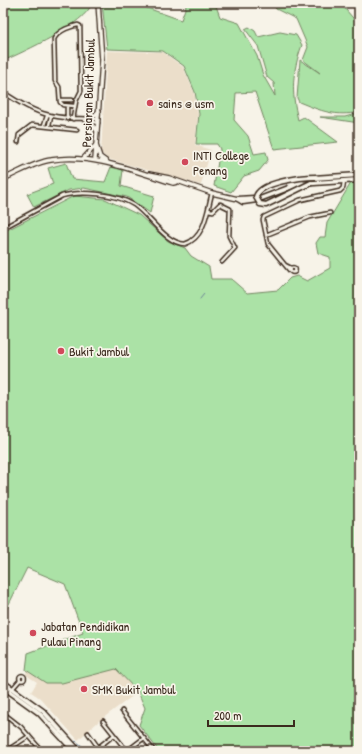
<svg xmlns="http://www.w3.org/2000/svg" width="362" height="754" font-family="'Patrick Hand',sans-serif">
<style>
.built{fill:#ebdeca}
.green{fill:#abe2a6;stroke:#738662}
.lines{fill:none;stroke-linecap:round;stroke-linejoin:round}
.stream{stroke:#6d8598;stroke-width:1}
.minor-casing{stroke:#3b2a1e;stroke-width:5.5}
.tertiary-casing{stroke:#3b2a1e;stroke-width:6}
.secondary-casing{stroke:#3b2a1e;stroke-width:6}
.primary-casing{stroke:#3b2a1e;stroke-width:7}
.minor{stroke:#f7f3e8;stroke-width:2.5}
.tertiary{stroke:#f7f3e8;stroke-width:3.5}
.secondary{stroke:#f7f3e8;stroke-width:3.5}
.primary{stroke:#f7f3e8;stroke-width:4}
.primary-bridge-casing{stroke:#3b2a1e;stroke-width:7;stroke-linecap:butt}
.primary-bridge{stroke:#f7f3e8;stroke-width:4}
.poi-dot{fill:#d1495b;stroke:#f7f3e8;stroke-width:1.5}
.labels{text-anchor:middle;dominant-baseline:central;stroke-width:3.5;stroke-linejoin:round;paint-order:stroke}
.street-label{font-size:13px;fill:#3b2a1e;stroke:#f7f3e8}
.poi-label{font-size:13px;fill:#3b2a1e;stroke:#f7f3e8;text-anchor:start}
</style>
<rect width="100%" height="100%" fill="#f7f3e8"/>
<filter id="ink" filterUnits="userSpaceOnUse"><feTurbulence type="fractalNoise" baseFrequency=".025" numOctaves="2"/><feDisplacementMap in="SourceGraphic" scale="8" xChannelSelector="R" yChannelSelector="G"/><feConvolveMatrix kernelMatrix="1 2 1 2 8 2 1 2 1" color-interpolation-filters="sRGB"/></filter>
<g filter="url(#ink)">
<path class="built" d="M107 51 163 52 183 67 194 92 198 115 195 145 211 150 201 185 108 159 101 153Z
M83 633 138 692 99 721 78 740 40 698 31 692 37 682 26 675 28 653Z"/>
<path class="green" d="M3 3H92C86 24 23 52 3 61Z
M102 3H133L181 20 187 3H215L220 17 239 23 257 56 263 75 275 96 274 83 267 77 258 46 245 29 249 27 255 31 258 37 280 32 296 35 302 45C292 73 291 91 298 120L304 117 338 142 274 149 255 92 236 93 234 120 248 136 254 154 266 152 268 160 259 171 244 176 231 192 214 186 220 149 217 144H196L199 114 195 92 184 66 163 51 107 49Z
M273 3H340L359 25V112C336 117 321 111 299 102L297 98 300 60 320 73 303 60 308 47 296 19 276 9Z
M359 113V123L320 117H345Z
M66 163 72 179 105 182 111 167 123 170 121 186 154 196 150 213 127 197 84 188 69 190 34 207 27 194 53 184 48 168Z
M351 183H359V751H159L139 725 145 708 138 692 116 669 62 683H46L26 670 28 653 83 633 65 584 27 568 5 612H3V232L74 196 105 199 139 215 168 241 185 248 191 256 209 267 211 279H231L247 293 278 290 290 278 297 276 307 281 330 268V257L318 253 316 243 320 237H325L327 223Z"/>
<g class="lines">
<path class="stream" d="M200 299 204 294
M74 744 76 741 88 751"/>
<g class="minor-casing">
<path id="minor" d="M3 92C41 118 54 118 98 119
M60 100H72
M67 106V119
M73 119 76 101 81 91 80 26 78 25C69 27 58 31 54 39L55 81 59 87 60 102 63 105 74 106
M84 120 98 123
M44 125 47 116
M49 125 51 116
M18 142 19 135 32 125 77 130
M208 210 213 211 220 204 230 209 229 236 235 248 222 262
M3 228 62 196C81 190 117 194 134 205 149 215 166 244 185 244 205 238 207 211 212 193
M266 235 310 217 330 213
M285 265 268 244 263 220 264 217 300 200 340 191 343 188 344 181
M290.5 270a2.5 2.5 0 1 1 5 0a2.5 2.5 0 1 1-5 0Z
M290 271 285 265 291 268
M19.5 678a2.5 2.5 0 1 1 5 0a2.5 2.5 0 1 1-5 0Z
M13 688 20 680
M122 711 154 751
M3 713 21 727 42 751
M103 721 127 751
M88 733 98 747
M95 750 114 735
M6 751 29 736
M127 751 144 738"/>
</g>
<g class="tertiary-casing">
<path id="tertiary" d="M91 119 99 111
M90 122 97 131
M95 160 102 60 98 3"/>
</g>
<g class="secondary-casing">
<path id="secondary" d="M96 145 100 157 107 162
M83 159 96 145
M149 174 169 178 212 193 238 199
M3 179C18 173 35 162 51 160 93 153 134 171 173 183L177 182"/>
</g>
<g class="primary-casing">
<path id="primary" d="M313 178 359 175
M290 184 304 179
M238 199 243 202 257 200 299 184 359 180
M238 199 254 198
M3 682 43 711 79 751
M3 687 39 713 74 751"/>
</g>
<use href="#minor" class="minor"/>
<use href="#tertiary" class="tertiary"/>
<use href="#secondary" class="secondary"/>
<use href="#primary" class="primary"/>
<g class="primary-bridge-casing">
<path id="primary-bridge" d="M311 183 266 205 260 204 256 197C259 182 303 177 316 177"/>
</g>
<use href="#primary-bridge" class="primary-bridge"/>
</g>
</g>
<g class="poi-dot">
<circle cx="150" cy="103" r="4"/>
<circle cx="185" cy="162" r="4"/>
<circle cx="61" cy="351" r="4"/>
<circle cx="33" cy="633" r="4"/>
<circle cx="84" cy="689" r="4"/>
</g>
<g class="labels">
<g class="street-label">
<text transform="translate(88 93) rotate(-88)">Persiaran Bukit Jambul</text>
</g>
<g class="poi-label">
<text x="158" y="103">sains @ usm</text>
<text x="193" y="155">INTI College<tspan x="193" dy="15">Penang</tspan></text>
<text x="69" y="351">Bukit Jambul</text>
<text x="41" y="626">Jabatan Pendidikan<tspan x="41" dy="15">Pulau Pinang</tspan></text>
<text x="92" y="689">SMK Bukit Jambul</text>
</g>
</g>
<rect width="362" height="754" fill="none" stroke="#f7f3e8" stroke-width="16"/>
<rect x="8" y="8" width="346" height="738" fill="none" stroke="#3b2a1e" stroke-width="1.5" filter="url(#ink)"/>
<path d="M208 720v6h86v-6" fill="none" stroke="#3b2a1e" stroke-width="2"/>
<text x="214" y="720" font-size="12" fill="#3b2a1e" stroke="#f7f3e8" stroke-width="3" paint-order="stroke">200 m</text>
</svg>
